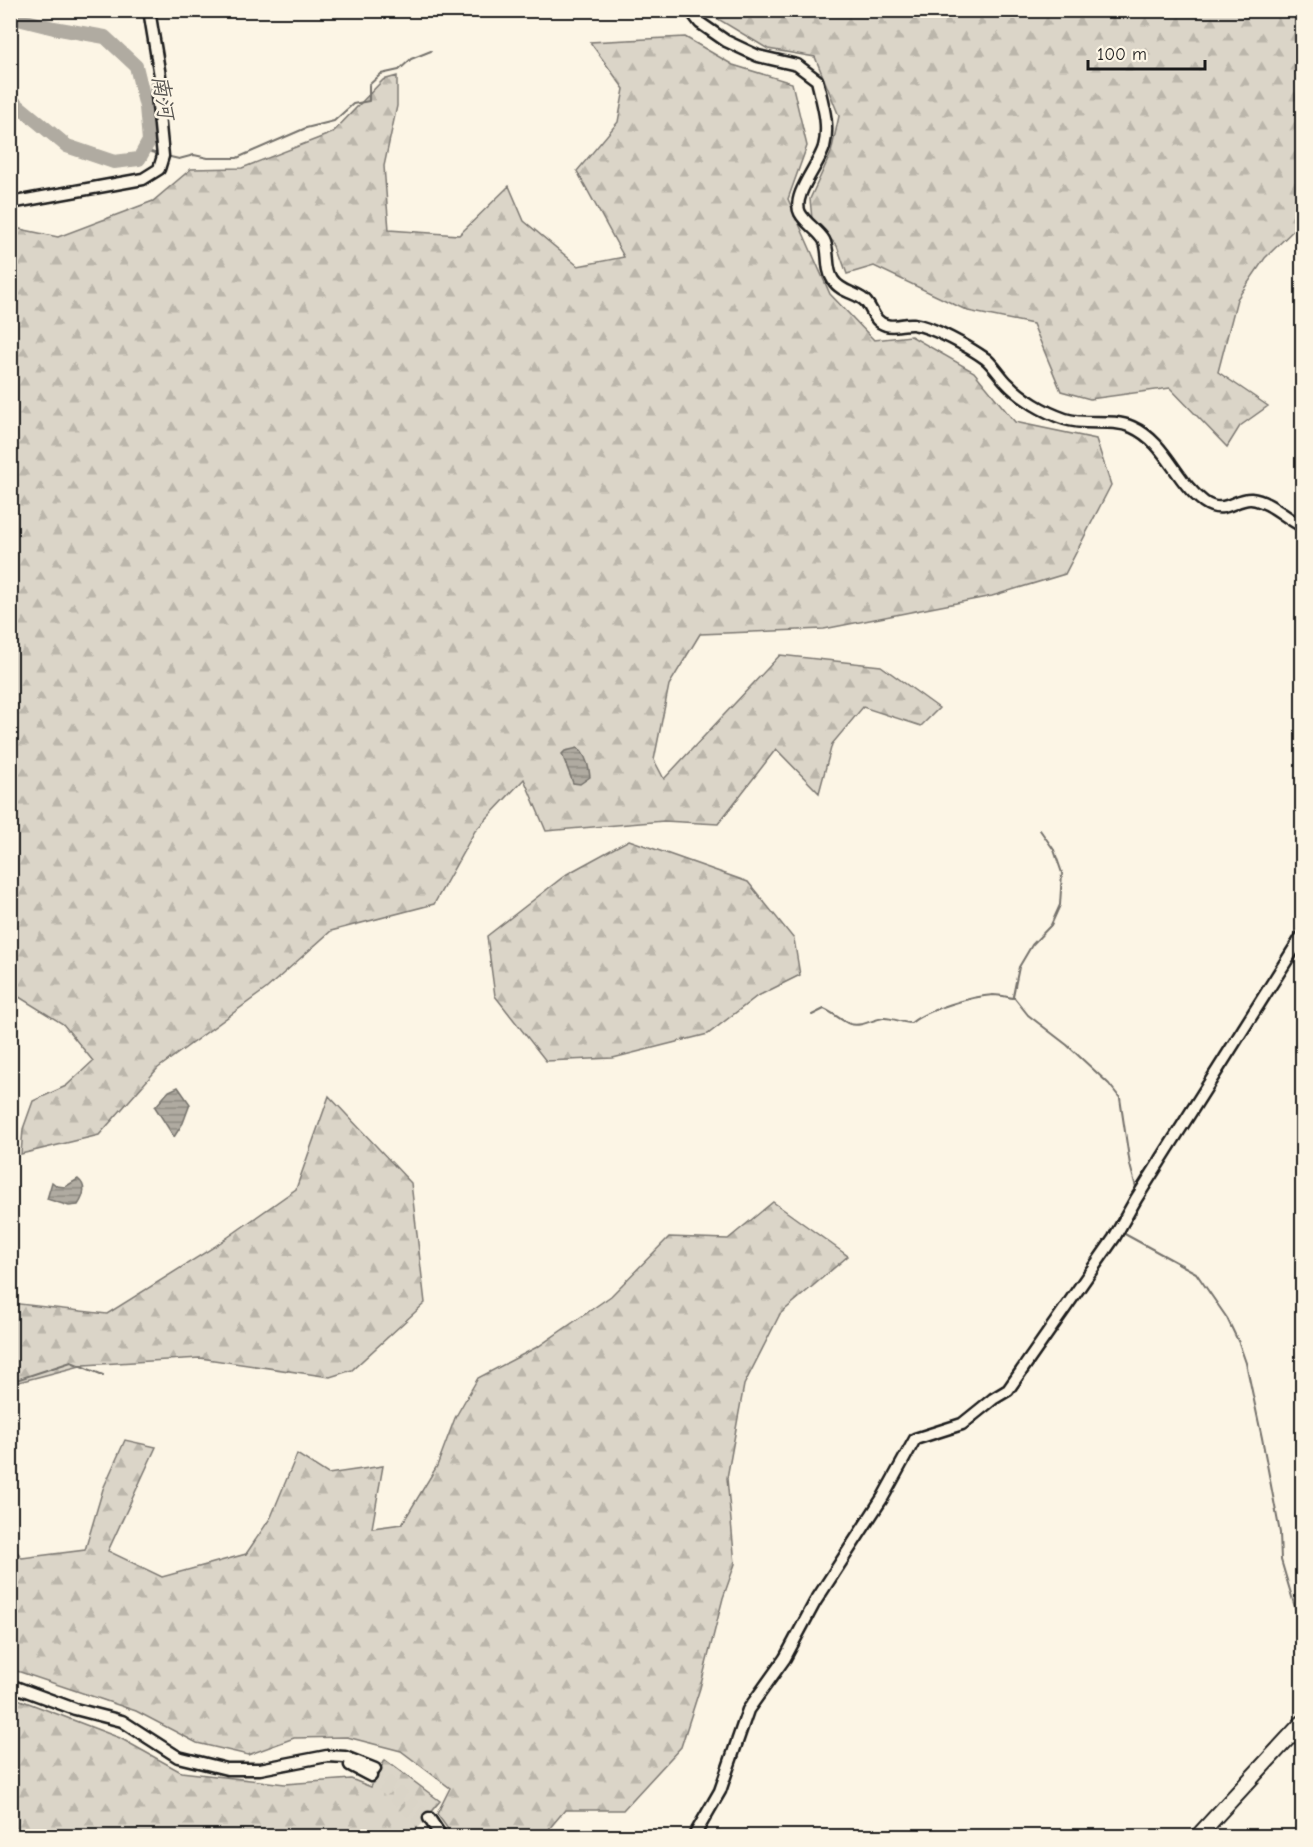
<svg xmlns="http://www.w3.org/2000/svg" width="1313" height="1847" font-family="'Comic Neue','LXGW WenKai TC',sans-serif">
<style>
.forest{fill:url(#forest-firs);stroke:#7c7872;stroke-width:1.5}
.water{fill:url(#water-rules);stroke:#75726c;stroke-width:1.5}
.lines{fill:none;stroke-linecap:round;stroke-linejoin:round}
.stream{stroke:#75726c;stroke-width:2}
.river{stroke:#b0aba1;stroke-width:14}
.minor-tunnel{stroke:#dad4c7;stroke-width:10;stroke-dasharray:10 5;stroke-linecap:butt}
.minor-casing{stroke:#1c1c1c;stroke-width:15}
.major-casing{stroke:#1c1c1c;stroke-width:18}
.minor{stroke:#fcf5e5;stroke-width:10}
.major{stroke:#fcf5e5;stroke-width:14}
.labels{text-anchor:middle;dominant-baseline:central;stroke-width:5;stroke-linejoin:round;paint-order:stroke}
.water-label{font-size:22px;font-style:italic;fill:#575551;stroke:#fcf5e5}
</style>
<defs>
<pattern id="forest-firs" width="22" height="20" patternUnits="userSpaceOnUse" patternTransform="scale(1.5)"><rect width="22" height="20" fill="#dbd5c8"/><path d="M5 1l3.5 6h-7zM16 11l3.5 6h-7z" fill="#bbb6ab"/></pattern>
<pattern id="water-rules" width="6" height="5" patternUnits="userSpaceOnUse" patternTransform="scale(1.5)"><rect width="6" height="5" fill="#b0aba1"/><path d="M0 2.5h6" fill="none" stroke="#8e8a82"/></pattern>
</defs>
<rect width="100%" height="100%" fill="#fcf5e5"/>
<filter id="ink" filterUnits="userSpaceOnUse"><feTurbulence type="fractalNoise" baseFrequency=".0167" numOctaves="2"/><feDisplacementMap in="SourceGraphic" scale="12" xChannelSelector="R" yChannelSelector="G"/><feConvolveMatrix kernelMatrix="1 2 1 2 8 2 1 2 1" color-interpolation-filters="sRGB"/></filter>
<g filter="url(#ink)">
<path class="forest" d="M709 11H1296L1290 18H1302V222L1265 258 1237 299 1218 372 1268 406 1240 426 1227 447 1170 388 1090 399 1061 391 1033 324 968 311 874 266 847 274 837 246 812 219 810 199 831 153 839 116 815 57 768 49 713 16Z
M685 37 733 65 792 83 807 146 788 199 830 294 874 340 911 336 974 372 1015 422 1096 439 1111 485 1065 574 992 596 824 629 700 634 669 685 654 760 664 779 780 655 881 666 939 708 921 726 863 707 832 744 819 793 776 749 718 824 664 821 546 831 524 779 475 831 434 904 331 931 266 989 158 1068 99 1135 21 1154 23 1129 33 1101 66 1086 93 1061 63 1024 11 992 10 227 58 237 153 201 191 169 242 168 332 133 383 80 397 76V106L384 166 389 230 459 235 509 186 524 221 578 266 624 257 577 171 618 122 624 89 590 42Z
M629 840 748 882 794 939 800 975 756 997 708 1034 613 1058 546 1061 495 996 487 936 567 874Z
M329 1096 411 1183 425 1303 352 1370 330 1377 200 1358 84 1365 11 1384V1303L107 1314 214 1247 296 1189Z
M773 1202 848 1256 780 1314 744 1385 727 1478 735 1564 723 1598 700 1688 681 1747 623 1810H565L543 1836H453L437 1814 450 1788 401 1751 347 1737 294 1738 248 1755 197 1743 136 1711 11 1669V1517L15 1549 22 1558 85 1550 103 1489 125 1440 156 1447 108 1551 162 1577 246 1554 271 1517 297 1454 328 1474 383 1466 372 1528 402 1524 437 1466 455 1418 478 1378 539 1346 611 1296 669 1237 728 1239Z
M10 1696 120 1738 181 1772 285 1784 351 1779 371 1787 385 1760 440 1801 415 1830 416 1836H11Z"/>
<path class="water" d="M578 748C586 755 589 767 590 777L580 784 573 783 562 754 565 751Z
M178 1087 190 1104 183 1123 174 1137 155 1107 169 1091Z
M78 1179C87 1186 84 1196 78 1205L69 1206 47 1199 52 1182 57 1186 65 1187Z"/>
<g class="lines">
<path class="stream" d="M144 150 158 154
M166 156 179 159 194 155 208 158H237L306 128 334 121 353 104 369 101V85L381 74 399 70 411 59 431 51
M1040 830 1054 850 1062 873 1060 905 1051 925 1032 945 1019 967 1013 996 1028 1015 1067 1045 1109 1084 1120 1098 1130 1165 1137 1191
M812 1015 824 1009C834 1013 841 1021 850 1024 861 1027 872 1020 883 1018 891 1017 902 1023 911 1023 926 1010 973 996 993 995 1000 995 1007 997 1013 998
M1121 1232 1196 1273 1227 1318 1239 1343 1246 1363 1262 1438 1280 1533 1281 1560 1302 1631
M10 1382 71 1362 103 1375"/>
<path class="river" d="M10 17 54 28 105 37 136 66 146 107 149 141 139 159 114 162 67 146 10 99"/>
<path class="minor-tunnel" d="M375 1769 429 1818
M371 1776 423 1825"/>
<g class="minor-casing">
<path id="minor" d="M690 10 700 23 726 41 758 56 797 65 817 80C822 102 830 124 824 147 819 165 791 196 800 213 806 224 818 230 824 240 830 251 825 268 833 280 841 293 859 293 866 302 874 311 873 321 886 325 894 328 904 323 913 324 934 327 969 347 986 359 994 366 1000 376 1007 383 1022 399 1044 412 1065 419 1086 426 1111 418 1132 427 1166 442 1175 481 1204 502 1224 516 1235 498 1251 499 1270 501 1285 518 1302 526
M10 203 143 179 159 169 163 156 157 95 160 76 149 10
M10 1685 75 1709 122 1721 178 1757 227 1769H260L327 1756 345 1757 375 1769
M350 1765 371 1776
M429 1818 441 1836
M694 1836 720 1791 748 1710 785 1658 815 1602 883 1497 915 1439 962 1424 993 1399 1008 1390 1114 1238 1136 1199 1302 936"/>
</g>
<g class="major-casing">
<path id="major" d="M1198 1836 1302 1723"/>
</g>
<use href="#minor" class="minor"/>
<use href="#major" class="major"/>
</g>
</g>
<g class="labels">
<g class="water-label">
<text transform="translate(163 97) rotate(81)">南河</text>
</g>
</g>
<rect width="1313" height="1847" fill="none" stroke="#fcf5e5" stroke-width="36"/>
<rect x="18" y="18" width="1277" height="1811" fill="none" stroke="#1c1c1c" stroke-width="2" filter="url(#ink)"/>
<path d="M1088 60v9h117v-9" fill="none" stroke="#1c1c1c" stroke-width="3"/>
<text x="1097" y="60" font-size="18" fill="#1c1c1c" stroke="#fcf5e5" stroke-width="4.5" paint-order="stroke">100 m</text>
</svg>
